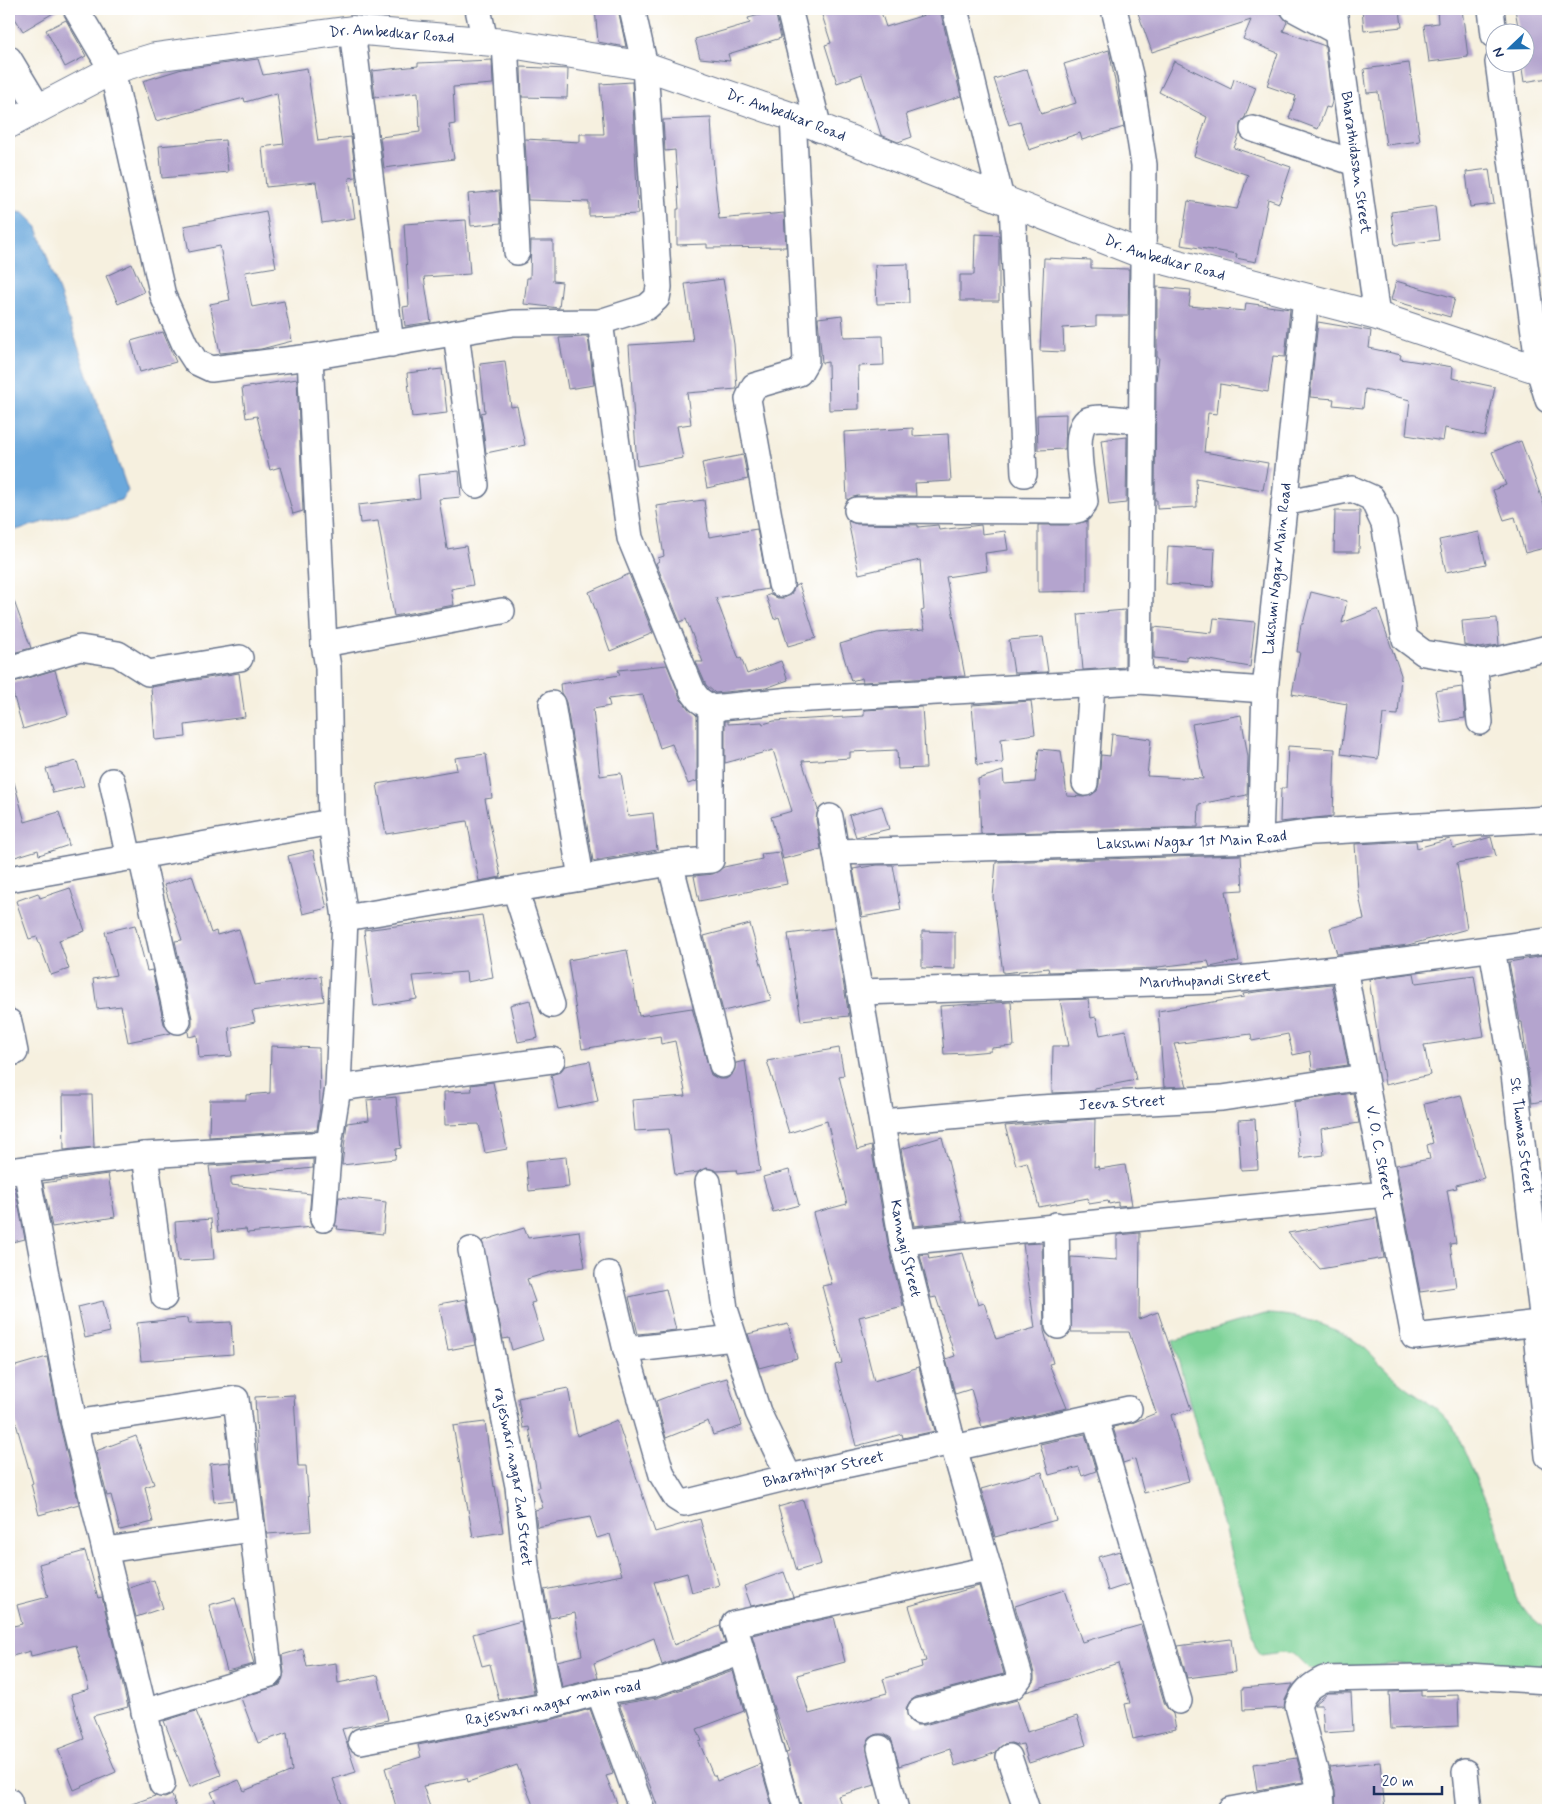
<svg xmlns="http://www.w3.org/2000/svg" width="1557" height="1819" font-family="Mynerve,sans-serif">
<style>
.green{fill:#7cd296;stroke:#4c807a}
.water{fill:#6aa8dc;stroke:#426c9d}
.building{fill:#b4a4ce}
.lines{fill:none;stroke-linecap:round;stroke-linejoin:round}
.minor-casing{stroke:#68738b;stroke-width:28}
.tertiary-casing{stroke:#68738b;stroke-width:30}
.minor{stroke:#fff;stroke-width:25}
.tertiary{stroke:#fff;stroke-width:28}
.labels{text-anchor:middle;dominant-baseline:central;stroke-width:5;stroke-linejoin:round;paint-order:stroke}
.street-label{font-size:15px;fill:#1b2f5e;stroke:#fff}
</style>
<rect width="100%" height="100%" fill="#fff"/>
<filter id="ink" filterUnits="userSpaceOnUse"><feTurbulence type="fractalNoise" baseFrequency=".02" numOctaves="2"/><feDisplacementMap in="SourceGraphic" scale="10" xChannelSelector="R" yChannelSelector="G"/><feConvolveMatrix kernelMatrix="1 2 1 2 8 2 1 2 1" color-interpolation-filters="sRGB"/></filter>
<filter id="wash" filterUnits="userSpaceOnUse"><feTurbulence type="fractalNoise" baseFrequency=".0096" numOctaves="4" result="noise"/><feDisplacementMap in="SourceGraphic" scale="20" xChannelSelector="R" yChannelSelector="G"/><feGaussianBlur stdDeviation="1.12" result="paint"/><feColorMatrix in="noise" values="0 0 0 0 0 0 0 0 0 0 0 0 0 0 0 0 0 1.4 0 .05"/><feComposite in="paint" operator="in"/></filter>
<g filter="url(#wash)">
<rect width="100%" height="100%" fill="#f6f0df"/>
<path class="green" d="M1265 1314C1300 1314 1339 1327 1366 1349 1377 1359 1387 1372 1399 1381 1418 1397 1440 1407 1454 1428L1497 1527 1516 1598 1524 1610 1548 1632V1659L1537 1669 1397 1664 1326 1671 1309 1669 1294 1654 1283 1652 1261 1655 1257 1649 1173 1341Z"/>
<path class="water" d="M17 212 24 213 36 225 128 491 121 500 9 532V217Z"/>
<g id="blocks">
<path class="building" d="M9 9H60L23 31Z
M595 9H618L626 47 598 42Z
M820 9H880L886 27 940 10 961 96 906 114 912 137 898 142 881 135 862 74 837 83 825 45 831 43Z
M1150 9H1273L1274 11 1281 14 1287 22 1283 31 1325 46 1332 102 1330 108 1326 107 1318 129 1289 118 1296 96 1267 86 1278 53 1243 39 1251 20 1152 52 1138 13Z
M1362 9H1400L1402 27 1364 31Z
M1437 9H1462L1468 57 1429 62 1424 25 1438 23Z
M1515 9H1548V78L1524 82 1521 62H1524V32H1519Z
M775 11 781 38 728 54 730 61 700 58 695 39 750 23 748 18Z
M66 20 86 56 65 67 46 30Z
M1109 50 1124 127 1082 140 1080 133 1029 150 1020 122 1009 125 994 79 1027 69 1041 114 1076 103 1064 64Z
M258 59 263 75 307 68 318 141 351 137 356 177 349 178 355 218 322 223 316 182 266 187 262 147 284 144 277 93 245 102 244 98 156 121 143 81 182 69Z
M492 60 493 84 453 87 455 124 449 125 454 159 384 168 380 137 420 132 418 92 375 97 372 71 418 66V63Z
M1174 61 1231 89 1234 79 1256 87 1245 117 1240 124V133L1234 148 1291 167 1279 203 1268 199 1256 262 1236 258 1237 254 1181 245 1188 201 1237 209 1248 175 1194 156 1207 117 1159 92Z
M1409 63 1420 141 1386 145 1378 92 1367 93 1364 69Z
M521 67 568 69 567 98 522 97Z
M632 82 638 214 589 216V202L528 200 525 139 580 142V134H604L600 84Z
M711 118 714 173 719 219 784 213 786 247 707 248V244L677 245V209H679L675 150 665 151 663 120Z
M225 140 228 172 162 178 159 146Z
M1489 169 1494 204 1470 207 1466 172Z
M499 191 501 223 471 226 468 194Z
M1435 206 1439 240 1395 245 1391 212Z
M266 211 276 267 245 272 252 307 284 301 292 341 261 349 220 353 210 304 230 300 220 246 189 252 184 226Z
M466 220 470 274 424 277 431 322 405 326 403 307 409 306 404 224Z
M975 234 999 235V301H960V275H974Z
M531 241H553V281L562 282 559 308 524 304 527 278H530Z
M1044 258 1091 260V268L1129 269 1128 316H1096V326L1063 328 1064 352 1040 351Z
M132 264 144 292 118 304 106 276Z
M908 264 909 303 877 304 875 265Z
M723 279 734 344 737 389 687 393 691 424 677 426 683 458 637 466 629 345 693 341 685 284Z
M1396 281 1455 298 1450 317 1391 300Z
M1157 287 1191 290 1189 306 1245 311 1246 303 1290 309 1285 357 1273 356 1268 392 1220 384 1217 414 1208 413 1204 452 1268 463 1263 490 1196 478 1197 507 1157 509V500H1155L1156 381 1159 357H1157Z
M842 315 844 337 883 336 884 365 858 366 859 409 829 410 828 362 822 363 818 318Z
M1318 322 1371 331 1369 348 1401 355 1400 359 1453 367 1452 378 1495 387 1485 436 1445 428 1443 441 1406 435 1410 400 1365 389 1363 408 1333 405 1334 399 1310 397Z
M163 332 176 362 140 372 131 341Z
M588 337 594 385 568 389 559 338Z
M505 361 511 407 517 406 525 445 486 453 481 413 485 412 480 364Z
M442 369 447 413 412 417 407 373Z
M297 379 303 511 293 514 280 467 270 470 257 416 246 418 242 388Z
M1066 414 1065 449 1038 450 1037 415Z
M913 428V436L948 434 951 481 915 483 916 496H857L847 500 844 432Z
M1127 437 1126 503 1109 505 1101 440Z
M1521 441 1548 516V547L1525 553 1515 517 1504 520 1493 490 1506 485 1492 452Z
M743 455 748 479 707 488 702 463Z
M459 471 461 497 439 499 447 549 466 546 473 585 451 589 454 605 394 616 378 521 360 523 358 505 420 498 418 475Z
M704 500 709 537 757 529 768 589 716 598 739 659 741 658 747 674 781 661 788 680 766 688 715 693 706 685 696 662H703L686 619 680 622 656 563 659 561 658 558 664 556 656 506Z
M1335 511H1360L1359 552H1334Z
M848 521 857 524 918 525V527L938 525 939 530 981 525 982 534 1005 531 1008 550 985 553 987 571 946 577 965 676 863 682 862 678 851 681 840 644 877 633 925 629 921 611 924 610 920 560 859 574Z
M1087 521V591L1038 592V525H1072Z
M1479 532 1486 564 1446 572 1439 540Z
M1168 546 1215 549 1213 587 1166 584Z
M629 574 653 633 610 651 589 592Z
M799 584 816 638 788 646 779 617 774 619 766 596 771 594 777 598H784L791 595 795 586Z
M1311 592 1347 601 1342 623 1378 609 1401 675 1398 715 1383 714 1378 759 1341 754 1347 704 1292 694 1300 652H1297L1301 624H1303Z
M9 593H11L31 648 9 654Z
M1125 610V667L1083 670 1078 614Z
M1214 618 1255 622 1250 667 1187 656V661L1154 658V627L1212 633Z
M1497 618 1499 645 1479 648 1464 645 1462 621Z
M1043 637 1048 672 1014 673 1009 640Z
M667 665 681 700 697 716V781L688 784 672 744 660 748 643 695 608 699 610 706 593 709 600 776 621 773 628 816 653 813 657 850 593 861 566 702 561 693 560 684 620 675 618 670Z
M55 670 68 715 23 729 10 683Z
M239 673 245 717 185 725 186 737 155 740 151 687Z
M1462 687 1465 718 1441 722 1435 691Z
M1031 701 1035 734 1001 739 1003 763 977 765 972 705Z
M922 707 926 768 898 769 897 750 850 752V758L802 761 818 810 816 819 821 849 783 859 771 817 792 811 773 750 725 763V721H728V724L762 722 763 724 774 721 864 716V710Z
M1241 715 1248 757 1247 795 1199 804 1198 827 981 834 978 779 1003 771 1004 784 1035 782 1039 749 1061 751 1067 796 1084 797 1097 791 1099 784 1101 755 1110 756 1112 734 1151 739 1147 776 1203 779 1192 724Z
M1288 746 1335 749 1333 816 1280 822 1281 788H1286Z
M486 754 492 798 485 799 501 877 479 881 467 821 386 834 377 784 457 770 455 758Z
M77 761 84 786 53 793 46 769Z
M14 782 25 822 59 812 69 845 39 855 38 850 15 857 13 852 9 853V783Z
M882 806 889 829 856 837 849 815Z
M1491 837 1496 856 1457 863 1467 929 1408 945 1337 954 1330 928 1364 919 1358 891 1355 844 1416 841 1417 848 1450 839 1453 848Z
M313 850 327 908 303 914 288 856Z
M780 852 787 884 699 901 694 876 713 874 724 867 762 859 761 854Z
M1241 855 1243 890 1226 891 1239 961 1210 967 1208 961 1158 967V968L1049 972 1048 968 1003 973 993 897 996 862Z
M877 865H893L901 910 862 917 853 869Z
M192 875 211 933 216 931 217 935 239 929 255 985 321 976 324 1001 252 1011 255 1022 229 1028 232 1056 199 1058 197 1035 189 1037 188 1032 192 1026V1018L175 941 182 940 164 885Z
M70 888 85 931 59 940 69 969 51 975 37 937 29 939 16 901 38 893 40 898Z
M482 915 493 977 467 982 466 972 413 976 417 999 374 1006 364 930Z
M750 924 771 1000 723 1011 704 936Z
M135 925 147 971 152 970 164 1024 171 1033 128 1042 121 1006 97 1009 93 979 116 975 105 932Z
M834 928 849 1016 801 1021 788 934Z
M922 931 955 932V969L922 968Z
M627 950 639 1016 692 1008 711 1075 719 1079H726L732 1075 736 1063 745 1061 760 1171 737 1174 736 1170 717 1171 707 1168 698 1172 675 1175 669 1129 635 1131 632 1100 686 1096 675 1041 661 1044 660 1036 582 1049 568 960Z
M1548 955V1100L1532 1103 1522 1022H1520L1509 962Z
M1414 973 1416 983 1474 975 1484 1036 1424 1045 1430 1075 1385 1085 1369 979Z
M1332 984 1348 1065 1312 1070 1310 1051 1293 1055 1288 1034 1252 1041 1251 1034 1174 1044 1187 1086 1164 1087 1158 1011 1244 997 1243 994 1256 992Z
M1088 999 1091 1018 1096 1017 1100 1035 1126 1030 1136 1080 1095 1088V1091L1052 1093 1053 1046H1069L1060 1000Z
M530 1000 538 1038 518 1042 510 1005Z
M1011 1002 1014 1046 991 1048V1051L969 1053 944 1054 940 1006Z
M271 1046 319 1048 320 1107 317 1130 209 1137 210 1100H246V1095L270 1093Z
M839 1048 844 1075 839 1076 857 1150 871 1146 888 1244 903 1306 859 1317 866 1344 865 1345 874 1381 919 1367 935 1431 903 1438 902 1434 856 1446 835 1365 842 1363 822 1286 832 1284 813 1213 847 1204 827 1121 789 1133 767 1061Z
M590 1061 598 1101 558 1109 551 1075 560 1072 565 1066Z
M493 1082 507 1149 485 1153 479 1124 445 1125 444 1092 472 1091 471 1085Z
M1353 1093 1359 1123 1321 1129 1324 1155 1300 1158 1294 1102Z
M63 1095H92L94 1147 64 1150Z
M1461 1095 1484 1178 1456 1185 1457 1188 1447 1190 1456 1243 1450 1244 1456 1287 1420 1292 1396 1165 1430 1159 1427 1145 1433 1143 1424 1104Z
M396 1097 401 1148 396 1149 395 1159 342 1165 347 1123 369 1120 367 1100Z
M1095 1119 1094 1167 1098 1166 1099 1169 1125 1165 1132 1205 1118 1206V1202L1109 1204 1108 1201 1089 1204 1088 1198 1039 1207 1027 1162 1016 1165 1005 1126Z
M1255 1119 1258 1169 1241 1170 1238 1120Z
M942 1137 963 1221 914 1226 901 1149Z
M566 1157 569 1187 529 1191 526 1161Z
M313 1159V1168L231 1177V1185L311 1194 309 1218 312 1227 247 1233 246 1229 218 1232 209 1166Z
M789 1170 799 1205 773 1212 763 1177Z
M108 1174 115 1217 52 1227 43 1183Z
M15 1187 25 1239 9 1243V1188Z
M339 1197 386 1202 383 1234 337 1229 338 1226H335Z
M1377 1218 1384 1258 1320 1269 1288 1233Z
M211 1219 214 1259 178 1261 175 1222Z
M524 1228 528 1238 579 1231 585 1267 554 1271 527 1279 535 1302 531 1303 543 1340 512 1350 509 1338 503 1339 482 1241Z
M1140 1233 1139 1319 1158 1312 1191 1409 1171 1415 1189 1481 1144 1493 1135 1459 1123 1463 1113 1427 1132 1423 1156 1413 1129 1332H1071V1257L1117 1260V1235Z
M1042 1243 1044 1331 1053 1363 1049 1364 1067 1408 982 1427 971 1389 955 1394 946 1359 955 1356 936 1297 931 1298 920 1255 928 1254 929 1259 963 1253 978 1305 984 1303 996 1339 1035 1328 1023 1244Z
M666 1289 676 1330 638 1334 629 1297Z
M466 1299 475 1345 448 1350 439 1304Z
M103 1301 110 1332 85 1338 78 1307Z
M187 1318 188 1324 231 1322 233 1354 141 1361 137 1323Z
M788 1324 797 1358 759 1368 748 1334Z
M47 1357 60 1426 79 1504 39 1515 31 1484 33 1483 9 1399V1368Z
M727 1378 742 1426 713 1435 708 1421 666 1438 656 1401 685 1390Z
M568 1388 577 1436 617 1420 655 1532 700 1519 719 1585 692 1593 687 1573 654 1582 674 1645 720 1626 725 1643 662 1665 654 1638 594 1663 598 1678 562 1687 557 1661 582 1655 575 1613 550 1618 544 1590 622 1575 610 1534 597 1538 590 1517 537 1527 535 1510 543 1508 537 1488 539 1487 529 1427 523 1428 518 1398Z
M294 1395 298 1466H306L311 1531 267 1534 258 1459 255 1397Z
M485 1422 494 1487 495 1486 503 1532 473 1537 453 1426Z
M1085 1434 1096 1471 1082 1476 1079 1467 1049 1475 1040 1444Z
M136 1436 154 1484 145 1487 153 1522 120 1530 111 1495 107 1496 96 1451Z
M229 1462 234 1500 214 1502 210 1464Z
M1042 1472 1056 1520 995 1537 981 1489Z
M803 1500 821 1564 797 1571 778 1507Z
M85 1551 98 1598 102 1597 128 1707 93 1716 116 1772 74 1790 58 1749 84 1739 71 1694 89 1689 76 1645 31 1656 30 1651 9 1657V1627L22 1624 17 1605 48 1597 39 1564Z
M1120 1551 1129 1584 1108 1591 1098 1557Z
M784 1572 793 1597 751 1606 744 1586Z
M154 1580 163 1608 136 1617 129 1588Z
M979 1586 1004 1674 916 1697 910 1701 906 1708 910 1721 916 1725H924L1017 1700 1027 1732 1077 1716 1086 1745 1029 1763 1023 1744 1017 1745 1011 1743 1004 1744 996 1752 984 1757 955 1766 950 1749 899 1766 891 1738 884 1734H877L870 1738 866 1745 875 1785 838 1796 843 1810H802L786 1753 789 1752 771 1700 752 1635 834 1617 845 1662 797 1675 809 1714 887 1693 883 1679 922 1667 921 1662 926 1661 909 1606Z
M1064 1590 1082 1642 1141 1625 1165 1705 1173 1714 1176 1729 1133 1739 1125 1704 1130 1703 1118 1663 1026 1692 1034 1680V1673L1015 1606Z
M235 1598 254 1664 227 1671 209 1605Z
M521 1621 534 1694 499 1700 490 1664 482 1666 473 1634Z
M1231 1639 1235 1672 1187 1678 1178 1646Z
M303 1649 307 1667 336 1663 338 1683 378 1675 388 1720 342 1729 356 1772 333 1779 344 1810H199L216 1803 211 1792 239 1780 244 1791 292 1771 287 1733 258 1743 241 1698 280 1685 284 1673 282 1655Z
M733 1671 744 1711 697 1729 702 1741 699 1742 713 1775H715L717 1781 760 1764 773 1810H659L619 1704 657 1698Z
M1293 1684 1285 1700 1284 1708 1243 1710 1242 1688Z
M1421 1691V1696L1458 1695 1459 1726 1391 1729 1389 1692Z
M1328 1693H1351L1353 1731 1324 1733 1322 1705H1314Z
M590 1709 613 1774 606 1776 617 1803 598 1810H535L517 1765 468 1782 467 1778 423 1786 431 1810H397L385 1768 421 1757 418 1745 554 1719Z
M196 1711 221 1775 190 1787 164 1721Z
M1297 1758 1303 1782 1257 1790 1253 1764Z
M1380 1762 1385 1810H1336L1335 1791 1329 1767Z
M172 1795 177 1810H123V1807L155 1796 165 1798Z"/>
</g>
</g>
<g filter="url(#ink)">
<use href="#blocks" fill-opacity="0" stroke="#68738b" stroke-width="1"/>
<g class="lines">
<g class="minor-casing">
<g id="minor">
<path d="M76 9 112 70 163 296 185 345 196 362 211 369 310 357 513 323 600 322 647 307 657 298 659 287 645 66 632 9"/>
<path d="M478 9 485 41"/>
<path d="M789 9 819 129"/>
<path d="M955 9 1001 199"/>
<path d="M1114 9 1130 75 1144 165 1139 681"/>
<path d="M1294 9 1337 32"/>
<path id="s1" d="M1334 9 1377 316"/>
<path d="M1491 9 1494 35"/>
<path d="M352 30 391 344"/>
<path d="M505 43 517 252"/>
<path d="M9 59 39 109"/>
<path d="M1498 62 1539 370 1548 400"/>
<path d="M1253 129 1355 163"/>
<path d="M1012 203 1024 474"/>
<path d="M600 322 630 538 693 692 699 700 711 708 791 700 1139 681 1265 690"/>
<path d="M456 333 476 485"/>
<path d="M310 357 324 644 328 667 331 822 345 918 338 1088 329 1144 323 1219"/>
<path d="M1284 503 1352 489 1372 498 1384 524 1405 639 1424 653 1484 663 1548 648"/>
<path d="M857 510 1072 511 1080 509 1085 502C1083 485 1071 428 1088 420 1099 415 1129 421 1142 421"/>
<path d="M781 584 748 399 754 386 799 373 806 361 793 117"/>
<path d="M324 644 502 611"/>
<path d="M1474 661 1480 722"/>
<path d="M9 669 80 648 118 654 148 673 240 658"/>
<path d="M552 704 581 878"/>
<path d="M112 781 129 858"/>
<path d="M1085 783 1092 684"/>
<path id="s2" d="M830 817 902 1242 954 1448 1020 1677 1013 1686 920 1711"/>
<path id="s3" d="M1260 840 1265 690 1306 297"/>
<path id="s4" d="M836 852 1260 840 1313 832 1548 819"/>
<path d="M141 856 178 1021"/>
<path d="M670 863 722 1065"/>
<path d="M9 879 331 822"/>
<path d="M515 889 552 1005"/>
<path d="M345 918 670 863 711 860V708"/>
<path id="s5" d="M1492 949 1514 1074 1543 1323"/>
<path id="s6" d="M1344 968 1414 1337 1548 1322"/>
<path id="s7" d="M860 992 1219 981 1344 968 1548 941"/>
<path d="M9 1022 15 1052"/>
<path d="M338 1088 552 1060"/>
<path id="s8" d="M882 1122 1040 1108 1222 1098 1364 1077"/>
<path d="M145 1155 164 1297"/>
<path d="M26 1169 74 1423 162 1784"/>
<path d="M9 1171 145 1155 329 1144"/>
<path d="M708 1182 725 1309 758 1412 789 1477"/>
<path d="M1056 1225 1058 1326"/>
<path d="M902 1242 1386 1194"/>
<path id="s9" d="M471 1250 518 1486 527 1575 551 1705"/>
<path id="s10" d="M608 1274 626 1350 662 1475 676 1498 684 1503 789 1477 952 1442"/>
<path d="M1535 1323 1548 1456"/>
<path d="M626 1350 734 1338"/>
<path d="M1095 1417 1179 1701"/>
<path d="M74 1423 236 1399 270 1674 144 1712"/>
<path d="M954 1448 1129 1409"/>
<path d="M106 1550 252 1529"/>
<path d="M599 1692 642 1810"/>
<path id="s11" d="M361 1741 551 1705 599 1692 652 1684 742 1652"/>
<path d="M880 1748 896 1810"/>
<path d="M1009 1757 1027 1810"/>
<path d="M1465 1772 1469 1810"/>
<path d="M9 1801 11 1810"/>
<path d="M788 1810 734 1624 989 1569"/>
<path d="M1230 1810 1321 1793"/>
<path d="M1322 1810 1321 1793 1298 1706C1304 1691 1310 1686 1324 1679L1467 1676 1548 1681"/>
</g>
</g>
<g class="tertiary-casing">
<g id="tertiary">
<path id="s12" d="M9 124 112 70 155 57 352 30 505 43 645 66 793 117 1144 255 1377 316 1539 370H1548"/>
</g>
</g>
<use href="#minor" class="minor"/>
<use href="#tertiary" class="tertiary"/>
</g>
</g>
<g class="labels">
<g class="street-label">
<text stroke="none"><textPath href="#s12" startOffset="400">Dr. Ambedkar Road</textPath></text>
<text stroke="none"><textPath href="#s12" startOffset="805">Dr. Ambedkar Road</textPath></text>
<text stroke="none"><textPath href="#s1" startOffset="155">Bharathidasan Street</textPath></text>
<text stroke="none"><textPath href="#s12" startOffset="1210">Dr. Ambedkar Road</textPath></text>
<text stroke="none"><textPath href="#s3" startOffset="272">Lakshmi Nagar Main Road</textPath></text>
<text stroke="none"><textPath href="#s4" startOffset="356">Lakshmi Nagar 1st Main Road</textPath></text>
<text stroke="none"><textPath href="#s7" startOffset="345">Maruthupandi Street</textPath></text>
<text stroke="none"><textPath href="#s8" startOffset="241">Jeeva Street</textPath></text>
<text stroke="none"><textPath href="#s5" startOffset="189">St. Thomas Street</textPath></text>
<text stroke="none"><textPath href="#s6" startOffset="188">V. O. C. Street</textPath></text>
<text stroke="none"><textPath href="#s2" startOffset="438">Kannagi Street</textPath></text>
<text stroke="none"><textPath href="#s10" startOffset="388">Bharathiyar Street</textPath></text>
<text stroke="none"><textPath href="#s9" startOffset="231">rajeswari nagar 2nd Street</textPath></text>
<text stroke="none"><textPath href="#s11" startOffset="196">Rajeswari nagar main road</textPath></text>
</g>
</g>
<rect width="1557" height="1819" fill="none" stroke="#fff" stroke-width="30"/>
<g transform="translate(1510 48) rotate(248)"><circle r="24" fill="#ffffff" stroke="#a4acbf"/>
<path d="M0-4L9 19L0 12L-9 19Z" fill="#1f6fb2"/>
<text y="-8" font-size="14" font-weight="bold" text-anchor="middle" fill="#1b2f5e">N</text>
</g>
<path d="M1374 1786v8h68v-8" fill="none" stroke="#1b2f5e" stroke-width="2.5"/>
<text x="1382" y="1786" font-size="15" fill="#1b2f5e" stroke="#ffffff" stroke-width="4" paint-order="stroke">20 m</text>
</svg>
